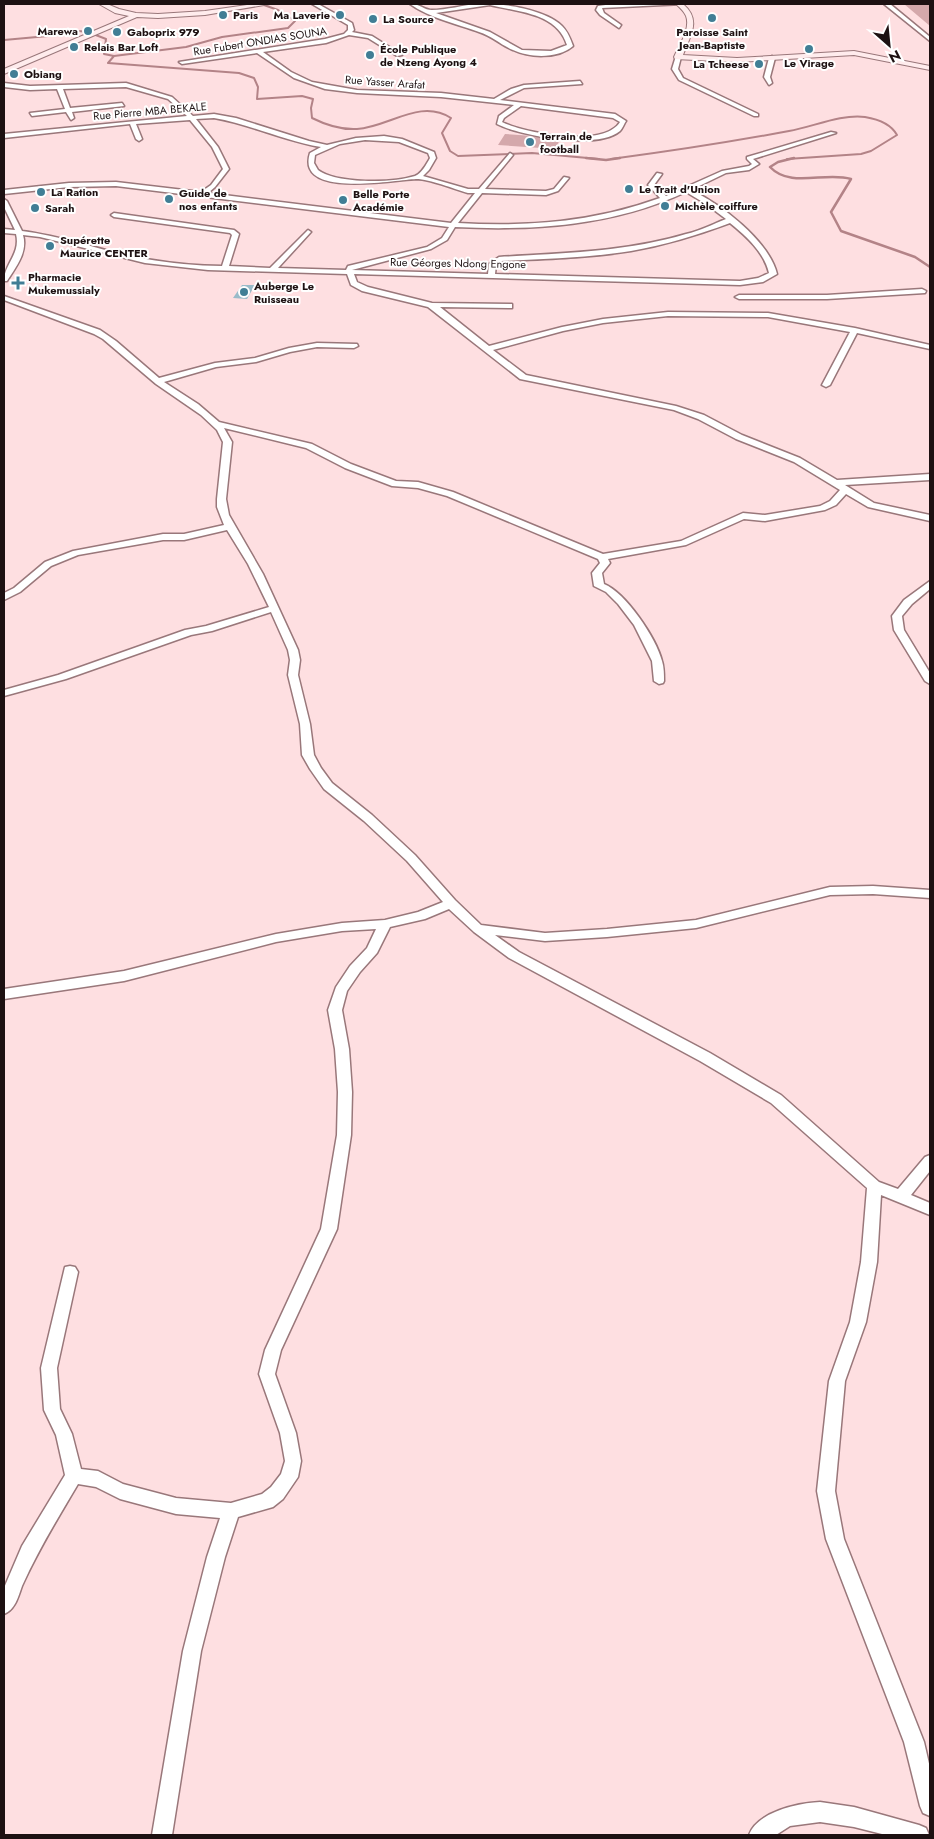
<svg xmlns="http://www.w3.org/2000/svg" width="934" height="1839" font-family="Jost,sans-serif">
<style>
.green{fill:#d4a8ab}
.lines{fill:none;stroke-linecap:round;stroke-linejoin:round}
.stream-far1{stroke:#b38387;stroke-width:2}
.stream{stroke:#b38387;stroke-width:2.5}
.building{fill:#99bbc9}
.street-casing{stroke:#99777a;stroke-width:3}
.secondary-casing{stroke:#99777a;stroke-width:2}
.street{fill:#fff;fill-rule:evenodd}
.secondary{fill:#ffeced;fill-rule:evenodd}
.poi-dot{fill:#417e95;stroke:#fff;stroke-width:2}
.labels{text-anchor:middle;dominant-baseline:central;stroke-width:4;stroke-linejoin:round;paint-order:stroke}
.far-poi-label{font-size:11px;font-weight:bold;fill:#1d1112;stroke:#fff;text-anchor:start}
.far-street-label{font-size:11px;fill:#1d1112;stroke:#fff}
</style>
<rect width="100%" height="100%" fill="#fedfe1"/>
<path class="green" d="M904 4H930V26Z
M505 134 561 138 555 149 498 145Z"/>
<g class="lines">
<path class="stream-far1" d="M261 4 278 10 295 21 288 28 222 37 186 47 114 56 108 63 239 73 254 78 258 87 257 99 302 96 313 99 311 108 312 118C326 125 341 130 357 129 389 127 420 98 451 118L442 133 450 151 458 156 532 153 599 159
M4 40 48 36 69 30 88 32 106 39 104 54 114 56
M611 159C671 151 730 142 789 131 813 127 840 114 865 117 877 119 891 124 897 135L871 151 861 154 787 159"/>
<path class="stream" d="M586 158 606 160 620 158
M794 158 778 162 770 167C791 189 825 171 851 179L831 212 841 231 915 257 930 267"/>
</g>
<path class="building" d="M242 285H255L247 299 233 298Z"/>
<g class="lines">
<g class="street-casing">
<path id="street" d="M312 4H318L352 23 354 30 352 32 372 36 402 55 397 56 368 38 349 35 326 43 263 52 291 72 312 82 357 90 441 93 494 99 511 89 524 85 580 81 582 84 524 88 500 100 615 114 626 121C624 124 622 129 620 131 598 150 520 136 497 124L499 116 514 105 441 97 357 93 325 89 294 78 257 53 182 64 179 62 325 39 344 34 348 30V25ZM521 106 613 118 620 122C604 148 526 134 502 122L504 118Z
M410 4C419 3 424 10 432 10 447 10 463 5 478 4 500 2 546 10 562 26 568 32 570 38 573 46 558 59 530 58 513 50 501 45 492 36 479 32 457 24 430 18 410 4ZM490 5C519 12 557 13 567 45L551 51 522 50 490 32 436 13Z
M613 4H684L602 8 604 13 621 25 619 28 600 15 596 10 598 6Z
M884 4H890L930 37V41Z
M676 56 681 57 678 69 683 78 758 114V116H754L679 80 672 69Z
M772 56 775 58 770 77 772 83 769 85 764 77 769 58Z
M4 83 30 86 126 83 172 97 193 116 214 114 236 118 309 141 327 145 356 138 384 136 402 139 434 152 436 158 429 170 423 176 468 189H479L510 153 513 155 485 189 546 191 554 189 564 177 569 178 558 191 546 195 482 193 458 223C528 227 594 222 660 198L648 185 657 173 662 174 654 185 666 196 722 171 749 166 752 164 747 159V157L831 132 836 133 753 159 759 164 749 170 726 173 691 190C721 204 769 241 777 274L763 282 740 285 354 274 357 282 368 287 432 303 512 304V308H509L440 307 489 346 562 327 603 319 668 312 768 313 855 328 930 345V349L857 333 830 385 826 387 822 385 850 332 768 317 668 316 603 323 563 331 493 350 526 375 676 406 704 415 742 435 800 458 837 480 930 474V480L845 485 874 503 930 515V521L868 507 846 494 836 505 825 510 765 521 744 519 686 545 608 559 610 563 602 573 604 584C626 593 656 638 662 661 664 667 664 675 664 681L663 683 659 684 654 681 652 661 634 625 618 604 606 592 594 586 592 573 600 563 598 559 447 496 418 488 392 486 345 468 306 448 224 428 232 442 226 499 229 515 263 574 298 650 300 660 298 675 310 724 314 755 321 768 332 783 372 815 415 855 455 900 481 925 545 933 607 929 696 920 830 887 873 886 930 890V898L873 894 830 895 696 928 607 937 545 941 495 935 519 952 710 1053 781 1095 879 1182 898 1189 925 1157 930 1155V1171L911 1195 930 1203V1215L881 1195 877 1262 866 1322 845 1381 835 1491 844 1539 924 1742 930 1768V1816L923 1813 920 1806 904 1742 826 1539 817 1491 829 1381 850 1322 861 1262 867 1188 771 1103 700 1061 509 958 474 932 449 909 425 919 390 927 377 953 360 972 347 991 342 1010 349 1049 352 1092 351 1135 337 1229 281 1350 275 1374 296 1433 301 1461 298 1477 283 1499 273 1507 238 1517 225 1557 201 1651 172 1835H152L183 1651 207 1557 220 1518 176 1514 120 1499 96 1487 78 1484C58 1518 38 1550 22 1586 18 1597 15 1610 4 1614V1588L22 1546 65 1475 56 1435 44 1410 41 1368 65 1267 70 1266 75 1267 78 1272 57 1368 60 1409 72 1434 81 1469 98 1471 123 1484 176 1498 231 1503 262 1494 271 1487 281 1474 285 1461 280 1433 259 1374 265 1350 321 1229 337 1135 338 1092 335 1049 328 1010 336 987 350 966 367 948 376 929 342 931 276 942 124 981 4 999V989L124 971 276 934 342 923 385 920 418 912 443 902 407 861 364 821 324 789 310 769 302 755 300 724 288 675 290 660 288 650 271 612 212 631 191 635 66 679 4 696V690L58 675 185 630 206 626 269 607 248 564 227 530 184 540H163L78 555 51 566 20 592 4 600V593L14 588 45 562 73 551 163 534H184L224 525 217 507V499L223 442 217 430 201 415 156 384 103 339 94 334 4 300V296L100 330 116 341 159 378 215 363 255 358 289 348 317 343 357 344 358 346 354 348 317 347 290 352 256 362 216 367 164 382 198 404 219 422 312 444 351 464 396 481 418 482 453 492 603 554 681 541 743 513 765 515 820 506 830 501 840 490 794 462 736 439 698 419 674 410 520 379 428 307 362 291 351 285 347 274 208 270 145 263 40 237 23 235C28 252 16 267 7 281H4C4 264 21 254 16 234L4 233V229L15 230 4 207V199L7 201 22 231C64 236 104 252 146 259 170 263 197 266 222 266L232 235 230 233 114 217 111 215 114 213 234 230 239 234 229 266 270 268 308 230 311 232 310 233 278 268 346 270 348 266 427 247 442 238 449 227 116 186 69 187 4 194V190L69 183 116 182 201 192 211 185 223 169 212 147 190 120 136 124 142 139 139 141 136 139 130 124 4 138V134L187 116 168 99 126 87 63 89 70 108 122 103 124 106 72 112 74 118 71 120 66 112 32 116 30 113 65 109 57 89 30 90 4 87ZM214 118C250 124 284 141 321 147L310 153C295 199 395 180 416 179 430 179 454 189 468 193H475L451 223 208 193 215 187 229 169 218 147 196 119ZM365 140 399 142 428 153 430 158C426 165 422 173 415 176 393 183 337 184 318 170L314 163 315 155 340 144ZM686 192 706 204 726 219C713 224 700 231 686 234 626 252 562 253 499 257L489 264 488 274 352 270 431 249 447 240 455 227C534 231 613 226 686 192ZM730 223C746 236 764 252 769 273L758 278 740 281 495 274 496 265 501 261C544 259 588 258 631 251 665 245 698 235 730 223Z
M922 289 926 291 925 293 827 299H739L735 297 739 295H827Z
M930 581V589L912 604 902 616 904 630 930 673V684L925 681 894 630 892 616 904 600Z
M820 1802 854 1807 919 1825 926 1828 929 1835H886L854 1827 820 1822 790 1826 776 1835H749C757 1812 798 1803 820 1802Z"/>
</g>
<g class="secondary-casing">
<path id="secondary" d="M99 4H107L119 9 136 13 158 14 205 11 254 4H270L205 15 158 18 137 17 4 74V69L129 16 115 13Z
M676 4H683C702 20 690 36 683 55L737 58 854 51 930 66V70L854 55 737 62 675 59 674 57C679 45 691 29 686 16 684 11 679 7 676 4Z"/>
</g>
<use href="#street" class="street"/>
<use href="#secondary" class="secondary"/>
</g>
<g class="poi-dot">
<circle cx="223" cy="15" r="5"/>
<circle cx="340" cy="15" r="5"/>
<circle cx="712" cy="18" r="5"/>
<circle cx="373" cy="19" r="5"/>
<circle cx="88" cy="31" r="5"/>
<circle cx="117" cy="32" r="5"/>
<circle cx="74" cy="47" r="5"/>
<circle cx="809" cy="49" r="5"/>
<circle cx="370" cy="55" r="5"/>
<circle cx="759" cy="64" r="5"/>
<circle cx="14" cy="74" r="5"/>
<circle cx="530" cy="142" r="5"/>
<circle cx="629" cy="189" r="5"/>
<circle cx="41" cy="192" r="5"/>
<circle cx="169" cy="199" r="5"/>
<circle cx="343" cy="200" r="5"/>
<circle cx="665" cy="206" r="5"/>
<circle cx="35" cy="208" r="5"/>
<circle cx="50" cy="246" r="5"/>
<path d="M15.5 275.5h5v5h5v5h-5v5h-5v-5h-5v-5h5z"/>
<circle cx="244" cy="292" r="5"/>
</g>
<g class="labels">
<g class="far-poi-label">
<text x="233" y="15">Paris</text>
<text x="330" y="15" text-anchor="end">Ma Laverie</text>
<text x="383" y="19">La Source</text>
<text x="78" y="31" text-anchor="end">Marewa</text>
<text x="127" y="32">Gaboprix 979</text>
<text x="712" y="32" text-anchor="middle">Paroisse Saint<tspan x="712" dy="13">Jean-Baptiste</tspan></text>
<text x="84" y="47">Relais Bar Loft</text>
<text x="380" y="49">École Publique<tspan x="380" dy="13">de Nzeng Ayong 4</tspan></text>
<text x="809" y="63" text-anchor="middle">Le Virage</text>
<text x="749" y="64" text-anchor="end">La Tcheese</text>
<text x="24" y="74">Obiang</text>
<text x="540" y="136">Terrain de<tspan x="540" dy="13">football</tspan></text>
<text x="639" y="189">Le Trait d'Union</text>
<text x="51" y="192">La Ration</text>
<text x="179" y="193">Guide de<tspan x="179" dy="13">nos enfants</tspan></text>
<text x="353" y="194">Belle Porte<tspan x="353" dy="13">Académie</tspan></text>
<text x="675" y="206">Michèle coiffure</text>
<text x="45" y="208">Sarah</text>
<text x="60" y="240">Supérette<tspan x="60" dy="13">Maurice CENTER</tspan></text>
<text x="28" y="277">Pharmacie<tspan x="28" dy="13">Mukemussialy</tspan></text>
<text x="254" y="286">Auberge Le<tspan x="254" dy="13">Ruisseau</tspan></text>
</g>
<g class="far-street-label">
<text transform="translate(260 41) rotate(-9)">Rue Fubert ONDIAS SOUNA</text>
<text transform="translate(385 82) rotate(4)">Rue Yasser Arafat</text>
<text transform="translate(150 111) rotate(-5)">Rue Pierre MBA BEKALE</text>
<text transform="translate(458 263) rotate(1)">Rue Géorges Ndong Engone</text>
</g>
</g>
<rect width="934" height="1839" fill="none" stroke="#1d1112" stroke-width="10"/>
<g transform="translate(889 45) rotate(153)" stroke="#ffffff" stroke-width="4" paint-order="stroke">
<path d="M0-4L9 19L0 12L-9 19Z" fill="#1d1112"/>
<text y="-8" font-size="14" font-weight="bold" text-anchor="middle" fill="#1d1112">N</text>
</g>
</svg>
